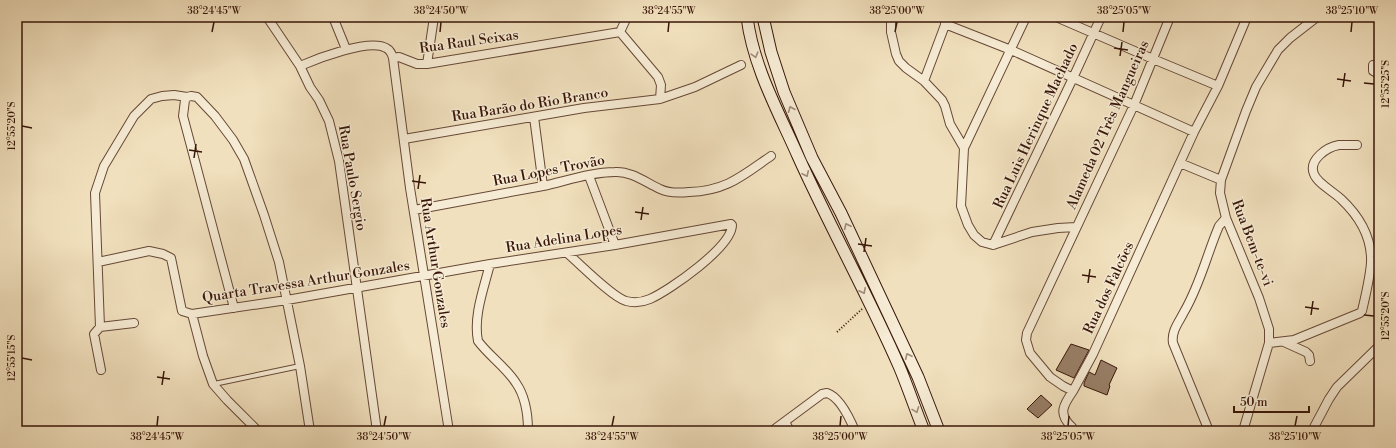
<svg xmlns="http://www.w3.org/2000/svg" width="1396" height="448" font-family="'Libre Bodoni',serif">
<style>
.building{fill:#987f67;stroke:#381609}
.lines{fill:none;stroke-linecap:round;stroke-linejoin:round}
.service-casing{stroke:#664836;stroke-width:6}
.minor-casing{stroke:#664836;stroke-width:10}
.secondary-casing{stroke:#381609;stroke-width:13}
.path{stroke:#381609;stroke-width:2;stroke-dasharray:1 2;stroke-linecap:butt}
.service{stroke:#f6ebd4;stroke-width:4}
.minor{stroke:#f6ebd4;stroke-width:8}
.secondary{stroke:#f6ebd4;stroke-width:11}
.oneway{stroke:#a08b79}
.ticks{fill:none;stroke:#381609;stroke-width:1.5}
.labels{text-anchor:middle;dominant-baseline:central;stroke-width:3;stroke-linejoin:round;paint-order:stroke}
.street-label{font-size:14px;fill:#381609;stroke:#f6ebd4}
.neatline{fill:none;stroke:#381609;stroke-width:1.5}
.ticks-label{font-size:10px;text-anchor:middle;fill:#381609}
</style>
<rect width="100%" height="100%" fill="#f1e0bd"/>
<filter id="stains"><feTurbulence type="fractalNoise" baseFrequency=".005" numOctaves="4"/><feColorMatrix values="0 0 0 0 .2 0 0 0 0 .09 0 0 0 0 .02 0 0 0 .5 -.17"/></filter>
<radialGradient id="worn" r=".72"><stop offset=".6" stop-color="#630" stop-opacity="0"/><stop offset="1" stop-color="#630" stop-opacity=".3"/></radialGradient>
<path class="building" d="M1071 344 1089 350 1074 378 1056 370Z
M1101 360 1117 368 1109 385 1110 386 1107 395 1084 386V383L1089 372 1095 375Z
M1041 395 1052 405 1038 418 1027 409Z"/>
<g class="lines">
<g class="service-casing">
<path id="service" d="M214 384 300 366"/>
</g>
<g class="minor-casing">
<path id="minor" d="M267 17 300 66 310 87 319 100 329 121 339 161 377 431
M333 17 346 49
M891 17V32L896 54 899 61 906 68 924 81 942 100 945 106 950 124 964 148 961 206 968 225 974 235 982 242 993 245 1032 232 1058 228 1076 227
M1056 17 1153 59 1218 86
M1170 17 1134 105 1027 333 1026 340 1030 353 1050 377 1063 386 1073 391 1093 354 1194 132 1218 86 1247 17
M945 24 1011 50 1194 132
M620 32 658 77 661 85 660 99
M620 32 627 17
M393 58 399 57 417 64H427L620 32
M427 64 434 17
M1373 65V71L1379 74
M300 66C316 59 370 38 386 48 390 50 392 54 393 58L410 188 449 431
M924 81 948 17
M534 117 543 186
M404 139 584 108 660 99 695 87 741 65
M964 148 1026 17
M1180 163 1221 180
M589 176 615 245
M414 210C457 202 500 194 543 186 566 181 591 172 615 172 631 171 645 182 660 189 668 193 680 193 689 192 726 191 742 176 771 156
M993 245 1073 78 1101 17
M98 262 149 251 163 254 171 258 182 311 192 314 287 300 490 264 615 245 731 224 732 225C732 247 670 290 650 299 643 302 634 303 626 301 612 297 580 264 567 253
M490 264C484 288 473 316 478 341 489 356 506 367 516 383 525 396 528 415 528 431
M234 308 183 116 185 100 187 97 191 96 197 97 215 116 233 140 244 159 264 215 279 262 300 366 310 431
M192 314 203 356 213 384 227 400 258 431
M100 327 95 193 104 166 134 116 151 99 162 96 174 95 187 97
M1284 342 1306 352 1309 355 1310 361
M1269 343 1294 340 1360 313 1362 311C1365 298 1372 269 1371 257 1370 234 1357 214 1341 199 1334 192 1317 183 1314 174 1308 160 1327 147 1339 145 1345 145 1351 145 1357 145
M101 370 94 334 100 327 134 323
M785 422 790 431
M1072 427C1057 414 1064 404 1073 391
M772 431 822 394 827 393C840 397 850 419 855 431
M1209 431 1173 343C1171 331 1179 322 1184 312 1200 285 1207 254 1219 226L1226 218
M1243 431 1269 343V329L1259 298 1226 218 1220 193 1221 180 1246 111 1256 87 1278 50 1290 38 1317 17
M1312 431 1329 399 1337 387 1379 346"/>
</g>
<g class="secondary-casing">
<path id="secondary" d="M747 17C753 66 778 111 798 156 830 227 868 295 899 366 908 387 915 409 924 431
M763 17 771 52 784 92 812 158 841 213 918 377 939 431"/>
</g>
<path class="path" d="M837 332 862 309
M1371 431 1379 419"/>
<use href="#service" class="service"/>
<use href="#minor" class="minor"/>
<use href="#secondary" class="secondary"/>
</g>
<defs><path id="oneway-chevron" d="M-2-3.5L2.5 0L-2 3.5" fill="none" stroke-width="1.6" stroke-linecap="round" stroke-linejoin="round"/></defs>
<g class="oneway">
<use href="#oneway-chevron" transform="translate(755 55) rotate(74)"/>
<use href="#oneway-chevron" transform="translate(791 109) rotate(-113)"/>
<use href="#oneway-chevron" transform="translate(806 174) rotate(65)"/>
<use href="#oneway-chevron" transform="translate(847 226) rotate(-115)"/>
<use href="#oneway-chevron" transform="translate(863 291) rotate(64)"/>
<use href="#oneway-chevron" transform="translate(908 356) rotate(-115)"/>
<use href="#oneway-chevron" transform="translate(916 410) rotate(69)"/>
</g>
<path class="ticks" d="M212 32 214 22M440 32 441 22M668 32 669 22M895 32 897 22M1123 32 1124 22M1351 32 1352 22M1114 48 1128 50M1120 56 1122 42M1337 79 1351 81M1364 83 1374 84M1343 87 1345 73M22 126 32 128M189 150 202 152M194 158 196 144M412 181 426 183M418 189 420 175M635 212 649 214M641 220 643 207M858 244 872 246M864 252 866 238M1082 275 1096 277M1088 283 1090 269M1305 307 1319 309M1311 315 1313 301M1364 315 1374 316M22 358 32 360M157 377 170 379M162 385 164 371M157 426 158 416M384 426 386 416M612 426 614 416M840 426 841 416M1068 426 1069 416M1295 426 1297 416"/>
<g class="labels">
<g class="street-label">
<text transform="translate(469 42) rotate(-8)">Rua Raul Seixas</text>
<text transform="translate(530 105) rotate(-9)">Rua Barão do Rio Branco</text>
<text transform="translate(1108 125) rotate(-66)">Alameda 02 Três Mangueiras</text>
<text transform="translate(1036 126) rotate(-65)">Rua Luis Herinque Machado</text>
<text transform="translate(549 171) rotate(-11)">Rua Lopes Trovão</text>
<text transform="translate(352 178) rotate(80)">Rua Paulo Sergio</text>
<text transform="translate(564 239) rotate(-9)">Rua Adelina Lopes</text>
<text transform="translate(1252 243) rotate(69)">Rua Bem-te-vi</text>
<text transform="translate(435 263) rotate(81)">Rua Arthur Gonzales</text>
<text transform="translate(306 282) rotate(-9)">Quarta Travessa Arthur Gonzales</text>
<text transform="translate(1109 288) rotate(-65)">Rua dos Falcões</text>
</g>
</g>
<rect width="1396" height="448" fill="none" stroke="#f1e0bd" stroke-width="44"/>
<path d="M1234 406v6h75v-6" fill="none" stroke="#381609" stroke-width="2"/>
<text x="1240" y="406" font-size="12" fill="#381609" stroke="#f6ebd4" stroke-width="3" paint-order="stroke">50 m</text>
<rect x="22" y="22" width="1352" height="404" class="neatline"/>
<g class="ticks-label">
<text x="214" y="14">38°24'45"W</text>
<text x="441" y="14">38°24'50"W</text>
<text x="669" y="14">38°24'55"W</text>
<text x="897" y="14">38°25'00"W</text>
<text x="1124" y="14">38°25'05"W</text>
<text x="1352" y="14">38°25'10"W</text>
<text transform="translate(1385 84) rotate(-90)" y="4">12°55'25"S</text>
<text transform="translate(11 126) rotate(-90)" y="4">12°55'20"S</text>
<text transform="translate(1385 316) rotate(-90)" y="4">12°55'20"S</text>
<text transform="translate(11 358) rotate(-90)" y="4">12°55'15"S</text>
<text x="157" y="440">38°24'45"W</text>
<text x="384" y="440">38°24'50"W</text>
<text x="612" y="440">38°24'55"W</text>
<text x="840" y="440">38°25'00"W</text>
<text x="1068" y="440">38°25'05"W</text>
<text x="1295" y="440">38°25'10"W</text>
</g>
<rect width="100%" height="100%" filter="url(#stains)"/>
<rect width="100%" height="100%" fill="url(#worn)"/>
</svg>
